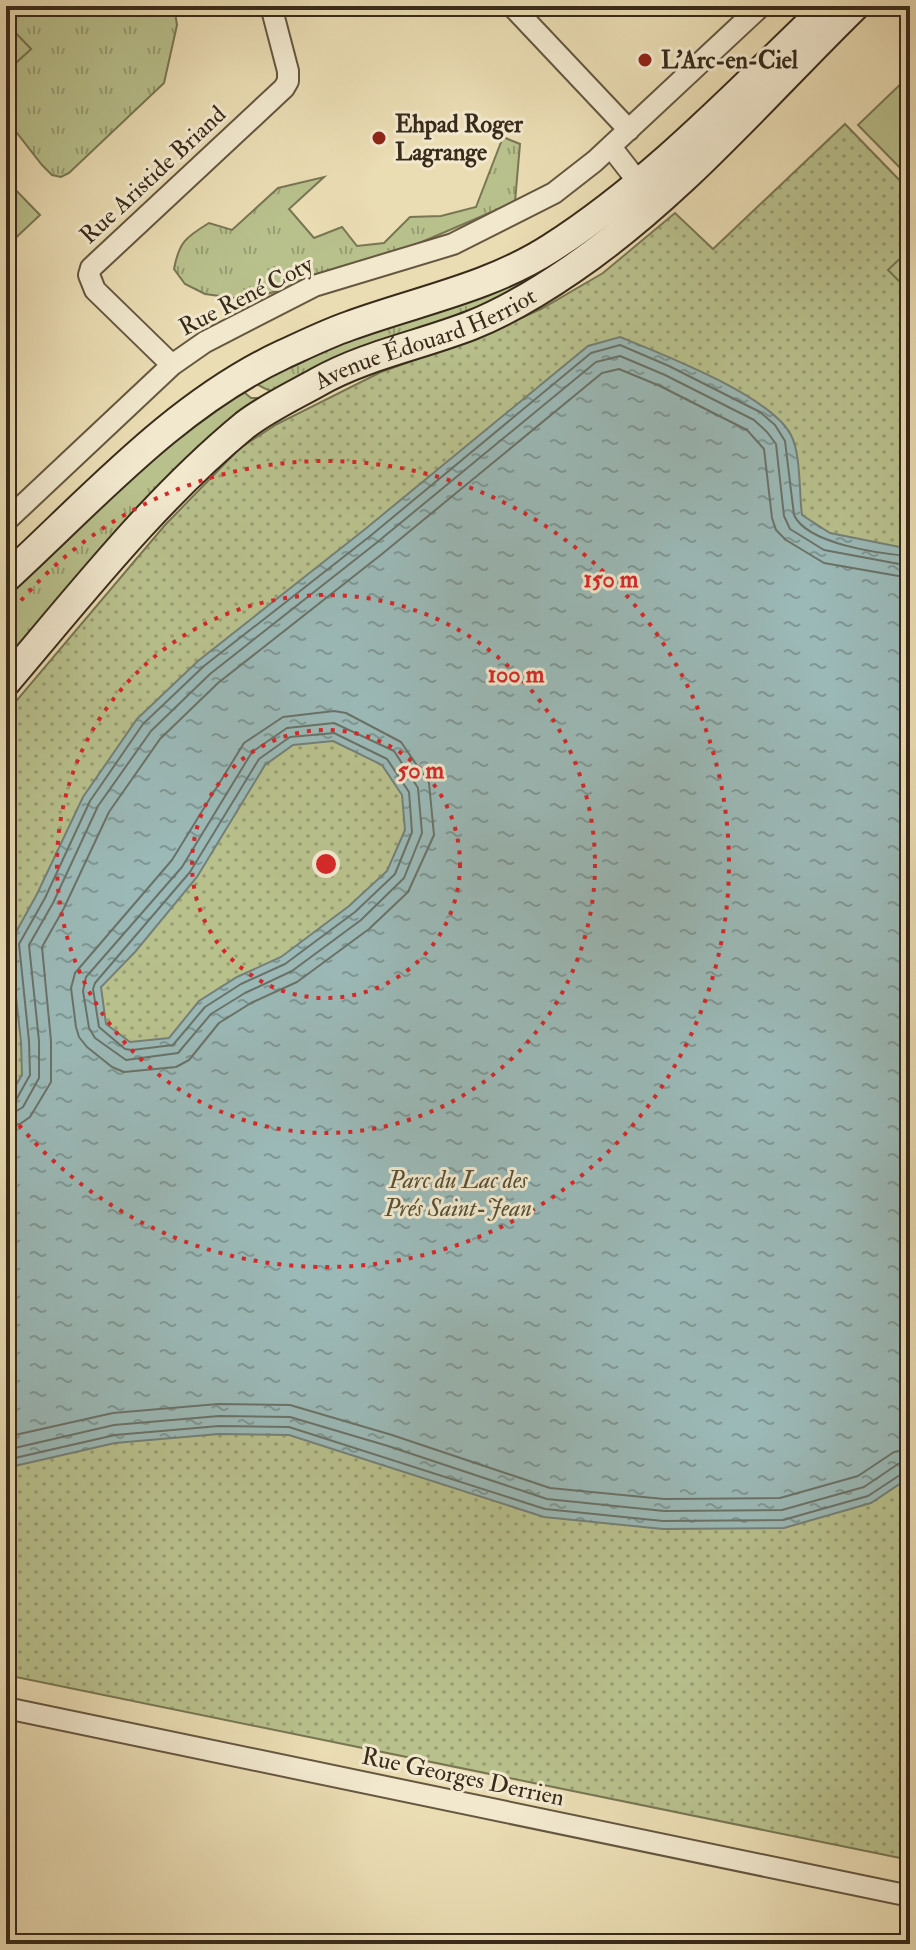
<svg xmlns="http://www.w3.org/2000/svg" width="916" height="1950" font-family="'IM FELL Double Pica',serif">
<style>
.grass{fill:url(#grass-tufts);stroke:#787653;stroke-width:2}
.park{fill:url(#park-dots);stroke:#787653;stroke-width:2}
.pitch{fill:#b8c08c;stroke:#787653;stroke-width:2}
.water{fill:url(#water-ripples);stroke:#748078;stroke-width:2;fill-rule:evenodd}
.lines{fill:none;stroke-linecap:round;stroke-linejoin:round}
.shore{stroke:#6a7268;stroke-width:2}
.street-casing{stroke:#655740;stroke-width:24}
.secondary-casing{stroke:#392b1a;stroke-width:32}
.street{stroke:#f1e8ce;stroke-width:20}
.secondary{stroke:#f1e8ce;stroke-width:28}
.ring{fill:none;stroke:#d62828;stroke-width:4;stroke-dasharray:4 8}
.poi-dot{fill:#8f2418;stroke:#f1e8ce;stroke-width:3}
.labels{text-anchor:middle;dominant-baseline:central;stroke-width:6;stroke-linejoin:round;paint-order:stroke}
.poi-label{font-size:24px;font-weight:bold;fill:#392b1a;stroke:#f1e8ce;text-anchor:start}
.street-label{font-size:24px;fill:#392b1a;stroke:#f1e8ce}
.park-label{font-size:24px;font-style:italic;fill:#595036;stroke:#f1e8ce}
.centre{fill:#d62828;stroke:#f1e8ce;stroke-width:4}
.ring-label{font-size:24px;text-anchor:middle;font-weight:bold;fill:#d62828;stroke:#f1e8ce;stroke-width:6;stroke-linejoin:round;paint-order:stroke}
</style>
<defs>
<pattern id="grass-tufts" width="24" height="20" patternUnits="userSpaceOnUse" patternTransform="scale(2)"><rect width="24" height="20" fill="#b8c08c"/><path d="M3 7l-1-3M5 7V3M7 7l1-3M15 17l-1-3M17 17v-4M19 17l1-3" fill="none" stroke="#979c72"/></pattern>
<pattern id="park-dots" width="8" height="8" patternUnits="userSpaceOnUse" patternTransform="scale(2)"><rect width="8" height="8" fill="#b8c08c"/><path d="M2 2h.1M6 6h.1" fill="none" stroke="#979c72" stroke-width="1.8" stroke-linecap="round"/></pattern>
<pattern id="water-ripples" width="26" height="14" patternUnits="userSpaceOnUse" patternTransform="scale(2)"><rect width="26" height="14" fill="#9bb9b7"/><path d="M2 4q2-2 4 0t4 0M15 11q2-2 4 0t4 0" fill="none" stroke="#7f9794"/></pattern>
</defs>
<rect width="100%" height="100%" fill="#eadcb3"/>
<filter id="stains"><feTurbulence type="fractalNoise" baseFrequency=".0025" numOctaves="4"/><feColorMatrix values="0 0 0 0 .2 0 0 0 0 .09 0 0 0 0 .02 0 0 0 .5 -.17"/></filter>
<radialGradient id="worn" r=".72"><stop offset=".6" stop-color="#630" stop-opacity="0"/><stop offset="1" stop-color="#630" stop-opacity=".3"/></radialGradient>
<path class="grass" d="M22 6H174L177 25 164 83 69 173 61 177 52 175 42 165 6 119V72L31 49 6 23Z
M503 137 520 144 515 202 403 250 249 300 205 294 185 284 174 269C179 242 186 237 209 223L232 230 278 188 324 177 289 209 314 238 342 227 357 246 384 243 410 217 441 216 476 207Z
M572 248 511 299 282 398C273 390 261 389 253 381L281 361Z
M239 388 251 398H264L6 661V594L165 445Z"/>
<path class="park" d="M845 124 910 191V1860L6 1675V713L165 525 240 448 277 424 381 372 473 339 541 309 603 273 675 213 713 249Z"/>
<path class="pitch" d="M6 23 31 49 6 72Z
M910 75V178L858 125Z
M6 180 40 215 6 247Z
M910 249V292L888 270Z"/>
<path class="water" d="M620 337C662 354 771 396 791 435 801 454 799 493 802 515L830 533 910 549V1477L871 1503 784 1528 663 1529 544 1517 289 1435 219 1434 115 1443 6 1468V1101L22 1075 21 1042 10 943 37 894 83 797 137 719 198 661 364 530 588 346ZM333 741 382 765 402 795 405 830 387 871 349 906 281 957 237 977 199 1001 169 1038 130 1042 106 1024 101 987 135 952 197 877 265 765 293 745Z"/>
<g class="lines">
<path class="shore" d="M334 711 346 713 401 742 429 783 434 835 408 892 369 929 297 982 251 1003 219 1023 189 1060 176 1067 124 1072 112 1067 87 1047 79 1037 76 1027 71 988 75 973 172 860 244 743 283 717Z
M334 723 394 751 418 788 422 833 404 878 361 920 292 971 245 993 211 1014 178 1053 126 1060 95 1038 89 1028 83 991 86 977 182 867 252 752 287 728Z
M334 733 387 759 409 792 412 832 395 874 355 912 285 964 241 984 205 1007 173 1045 132 1050 125 1049 99 1027 93 989 95 983 190 872 259 759 290 737Z
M6 1104 16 1100 30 1075 29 1041 19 944 45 898 90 801 143 724 204 666 369 537 591 353 620 345 669 366 760 412 775 425 785 441 794 515C807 544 881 554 910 556
M6 1114 15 1112 23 1107 39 1078V1041L29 945 53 903 98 806 151 731 210 674 375 544 596 362 620 356 665 375 754 420 767 432 776 444 784 516 790 529 824 550 910 566
M6 1126 20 1124 30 1117 51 1082V1041L42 947 64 908 109 812 160 739 218 683 382 554 602 373 619 369 660 386 747 430 764 449 772 518 776 530 786 540 824 563 910 578
M6 1437 113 1413 218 1404 290 1405 392 1435 550 1488 664 1499 780 1498 858 1476 894 1452 910 1449
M6 1450 114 1425 219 1416 290 1417 388 1446 547 1499 664 1511 782 1510 864 1487 898 1464 910 1461
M6 1460 115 1435 219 1426 289 1427 545 1509 663 1521 783 1520 868 1496 903 1473 910 1471"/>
<g class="street-casing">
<path id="street" d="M512 6 629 130
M611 147 639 183
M172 365 95 290 89 275 91 268 284 88 288 81V71L271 6
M6 521 172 365 205 342 314 286 453 244 554 193 595 161 761 6
M6 1708 910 1896"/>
</g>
<g class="secondary-casing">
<g id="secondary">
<path d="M6 578C92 499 175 405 282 355 304 345 326 334 349 326 417 301 489 288 551 248 654 182 740 90 828 6"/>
<path id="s1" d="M6 682C81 594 155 499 245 425 267 408 295 395 318 382 366 355 421 345 472 325 507 311 540 291 572 269 679 196 763 96 855 6"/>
</g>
</g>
<use href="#street" class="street"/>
<use href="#secondary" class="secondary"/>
</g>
<g class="ring">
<circle cx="326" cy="864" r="134"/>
<circle cx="326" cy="864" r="269"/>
<path d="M6 619A403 403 0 1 1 6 1109"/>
</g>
<g class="poi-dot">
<circle cx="645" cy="60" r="8"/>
<circle cx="379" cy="138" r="8"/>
</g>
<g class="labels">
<g class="poi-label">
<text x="661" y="60">L'Arc-en-Ciel</text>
<text x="395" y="124">Ehpad Roger<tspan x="395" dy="28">Lagrange</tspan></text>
</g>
<g class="street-label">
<text transform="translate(153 175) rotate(-43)">Rue Aristide Briand</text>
<text transform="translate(246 296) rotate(-27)">Rue René Coty</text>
<text stroke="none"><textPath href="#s1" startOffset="552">Avenue Édouard Herriot</textPath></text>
<text transform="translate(463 1777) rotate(12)">Rue Georges Derrien</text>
</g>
<g class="park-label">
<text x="458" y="1180">Parc du Lac des<tspan x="458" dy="28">Prés Saint-Jean</tspan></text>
</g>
</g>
<circle cx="326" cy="864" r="12" class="centre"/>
<g class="ring-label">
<text x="611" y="587">150 m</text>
<text x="516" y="682">100 m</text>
<text x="421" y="778">50 m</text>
</g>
<rect width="916" height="1950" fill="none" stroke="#eadcb3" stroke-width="32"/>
<rect x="8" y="8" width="900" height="1934" fill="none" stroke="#392b1a" stroke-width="4"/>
<rect x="16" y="16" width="884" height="1918" fill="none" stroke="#392b1a" stroke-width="2"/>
<rect width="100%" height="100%" filter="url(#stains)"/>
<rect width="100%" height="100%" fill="url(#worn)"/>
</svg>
